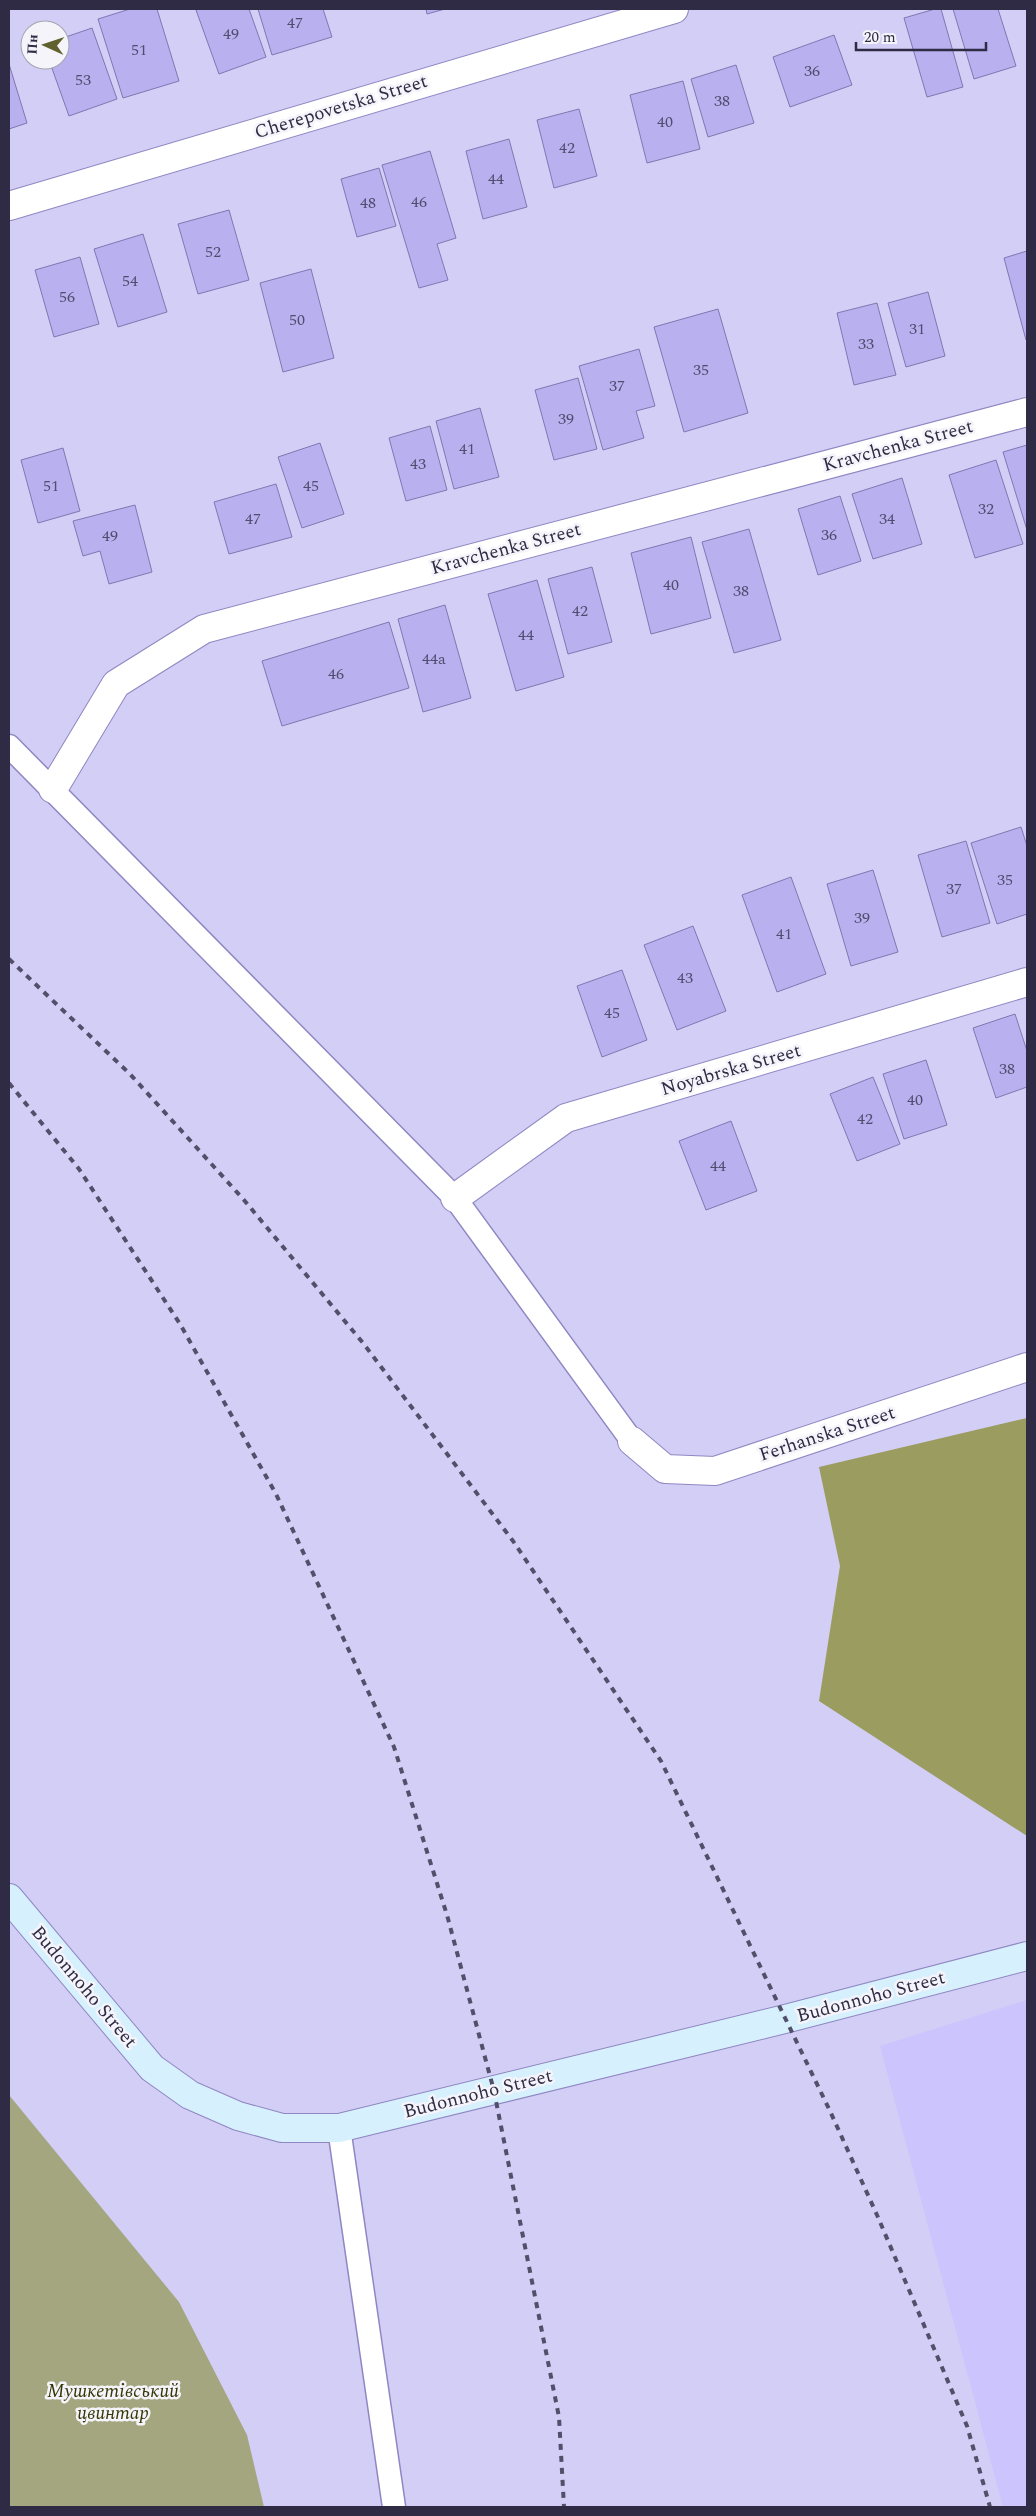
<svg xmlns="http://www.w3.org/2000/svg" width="1036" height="2516" font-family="Spectral,serif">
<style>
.built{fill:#cbc4fd}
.green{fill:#a3a67e}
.forest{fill:#9a9c60}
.building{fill:#b9b0ef;stroke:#8077b2}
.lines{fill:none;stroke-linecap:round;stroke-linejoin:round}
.lane-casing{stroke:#8f87c2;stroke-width:25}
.street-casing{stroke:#8f87c2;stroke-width:30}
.secondary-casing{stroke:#8f87c2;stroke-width:30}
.lane{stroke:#fff;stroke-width:22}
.street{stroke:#fff;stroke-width:28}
.secondary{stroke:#d6f0fd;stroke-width:28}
.rail{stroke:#534f6b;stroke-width:4;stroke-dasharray:6 6;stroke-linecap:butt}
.labels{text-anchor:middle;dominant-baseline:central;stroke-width:5;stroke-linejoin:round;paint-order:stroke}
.number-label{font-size:16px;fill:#524c6f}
.street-label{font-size:19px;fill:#2f2b44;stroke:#f4f4fa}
.park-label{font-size:19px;font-style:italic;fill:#363705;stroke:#f4f4fa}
</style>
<rect width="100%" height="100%" fill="#d3cef5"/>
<path class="built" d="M1027 2000V2507H1003L880 2046Z"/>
<path class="green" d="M9 2095 179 2302 247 2435 264 2507H9Z"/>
<path class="forest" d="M1027 1418V1836L819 1701 840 1566 819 1467Z"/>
<path class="building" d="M130 9H157L179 81 123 98 98 19Z
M199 9H249L266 57 219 74 196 10Z
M258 9H323L332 37 272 55Z
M426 9H445L427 14Z
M935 9H941L963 87 927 97 904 18Z
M953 9H998L1016 66 974 79Z
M92 28 117 99 69 116 49 60H60V39Z
M834 35 852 85 790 107 773 57Z
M9 64 27 123 9 129Z
M736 65 754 123 708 137 691 79Z
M683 81 700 149 647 163 630 95Z
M579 109 597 176 554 188 537 120Z
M509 139 527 207 483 219 466 151Z
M430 151 456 238 437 244 448 280 419 288 382 165Z
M379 168 396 226 357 237 341 179Z
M229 210 249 280 198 294 178 224Z
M143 234 167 312 118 327 94 249Z
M1027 251V339L1026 340 1004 258Z
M80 257 99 324 54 337 35 270Z
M311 269 334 358 283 372 260 283Z
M928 292 945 356 906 367 888 303Z
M877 303 896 375 854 385 837 313Z
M718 309 748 413 684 432 654 327Z
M639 349 655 406 636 411 644 438 603 450 579 366Z
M578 378 597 449 554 460 535 390Z
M480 408 499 477 454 489 436 421Z
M430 426 447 490 406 501 389 438Z
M320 443 344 514 302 528 278 457Z
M1027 445V530L1003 452Z
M63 448 80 511 38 523 21 460Z
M996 460 1023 544 975 558 949 475Z
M902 478 922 544 873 559 852 494Z
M276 484 292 537 229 554 214 502Z
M840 496 861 561 818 575 798 509Z
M135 505 152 572 109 584 100 551 83 556 73 521Z
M749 529 781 640 734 653 702 542Z
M691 537 711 618 651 634 631 553Z
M592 567 612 642 568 654 548 579Z
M537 580 564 677 516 691 488 594Z
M445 605 471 698 423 712 398 619Z
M389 622 409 688 282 726 262 661Z
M1021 827 1027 846V914L997 924 971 843Z
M966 841 990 923 942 937 918 855Z
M873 870 898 952 851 966 827 884Z
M791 877 826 974 777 992 742 895Z
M693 926 726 1011 677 1030 644 945Z
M622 970 647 1040 602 1057 577 986Z
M1015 1014 1027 1051V1087L996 1098 973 1028Z
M926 1060 947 1125 904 1139 883 1074Z
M873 1077 900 1144 857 1161 830 1094Z
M731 1121 757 1191 706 1210 679 1141Z"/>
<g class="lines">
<g class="lane-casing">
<path id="lane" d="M9 746 455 1198 632 1441
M339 2128 394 2507"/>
</g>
<g class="street-casing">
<path id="street" d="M9 206 674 9
M53 789 116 684 204 629 1027 412
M455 1198 566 1118 1027 982
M632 1441 665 1469 715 1471 1027 1367"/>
</g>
<g class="secondary-casing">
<path id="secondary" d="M9 1898 152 2068 190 2095 238 2116 282 2128H339L785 2019 1027 1956"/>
</g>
<use href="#lane" class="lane"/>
<use href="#street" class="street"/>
<use href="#secondary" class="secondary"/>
<path class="rail" d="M9 959 130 1074 244 1200 363 1343 513 1541 661 1761 830 2111 877 2215 967 2426 990 2507
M9 1083 79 1169 180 1324 276 1494 394 1747 447 1915 494 2091 559 2417 564 2507"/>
</g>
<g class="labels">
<g class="number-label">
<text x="295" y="23">47</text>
<text x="231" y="34">49</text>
<text x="139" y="50">51</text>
<text x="812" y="71">36</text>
<text x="83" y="80">53</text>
<text x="722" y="101">38</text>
<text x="665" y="122">40</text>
<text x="567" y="148">42</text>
<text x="496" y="179">44</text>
<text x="419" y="202">46</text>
<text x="368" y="203">48</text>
<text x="213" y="252">52</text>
<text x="130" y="281">54</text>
<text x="67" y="297">56</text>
<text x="297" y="320">50</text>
<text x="917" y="329">31</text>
<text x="866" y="344">33</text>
<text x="701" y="370">35</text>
<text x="617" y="386">37</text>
<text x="566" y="419">39</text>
<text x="467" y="449">41</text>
<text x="418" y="464">43</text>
<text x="51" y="486">51</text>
<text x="311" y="486">45</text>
<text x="986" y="509">32</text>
<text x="253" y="519">47</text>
<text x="887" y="519">34</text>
<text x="829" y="535">36</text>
<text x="110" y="536">49</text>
<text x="671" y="585">40</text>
<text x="741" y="591">38</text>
<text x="580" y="611">42</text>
<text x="526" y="635">44</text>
<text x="434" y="659">44а</text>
<text x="336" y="674">46</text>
<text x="1005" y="880">35</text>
<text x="954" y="889">37</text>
<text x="862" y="918">39</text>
<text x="784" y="934">41</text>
<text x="685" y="978">43</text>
<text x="612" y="1013">45</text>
<text x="1007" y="1069">38</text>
<text x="915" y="1100">40</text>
<text x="865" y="1119">42</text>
<text x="718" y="1166">44</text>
</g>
<g class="street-label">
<text transform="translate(341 107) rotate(-17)">Cherepovetska Street</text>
<text transform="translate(898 446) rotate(-15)">Kravchenka Street</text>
<text transform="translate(506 549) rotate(-15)">Kravchenka Street</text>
<text transform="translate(731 1070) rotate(-16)">Noyabrska Street</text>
<text transform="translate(827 1434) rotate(-18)">Ferhanska Street</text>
<text transform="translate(84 1987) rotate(50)">Budonnoho Street</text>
<text transform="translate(871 1997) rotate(-15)">Budonnoho Street</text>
<text transform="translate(478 2094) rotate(-14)">Budonnoho Street</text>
</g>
<g class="park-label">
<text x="113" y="2391">Мушкетівський<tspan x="113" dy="22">цвинтар</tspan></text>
</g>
</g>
<rect width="1036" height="2516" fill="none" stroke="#2f2b44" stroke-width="20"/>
<g transform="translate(45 45) rotate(273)"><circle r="24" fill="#f4f4fa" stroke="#a5a4b1"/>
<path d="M0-4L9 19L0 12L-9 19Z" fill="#60612e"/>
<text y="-8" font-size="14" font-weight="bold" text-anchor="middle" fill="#2f2b44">Пн</text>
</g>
<path d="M856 42v8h130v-8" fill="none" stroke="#2f2b44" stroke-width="2.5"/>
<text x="864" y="42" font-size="15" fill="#2f2b44" stroke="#f4f4fa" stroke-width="4" paint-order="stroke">20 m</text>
</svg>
